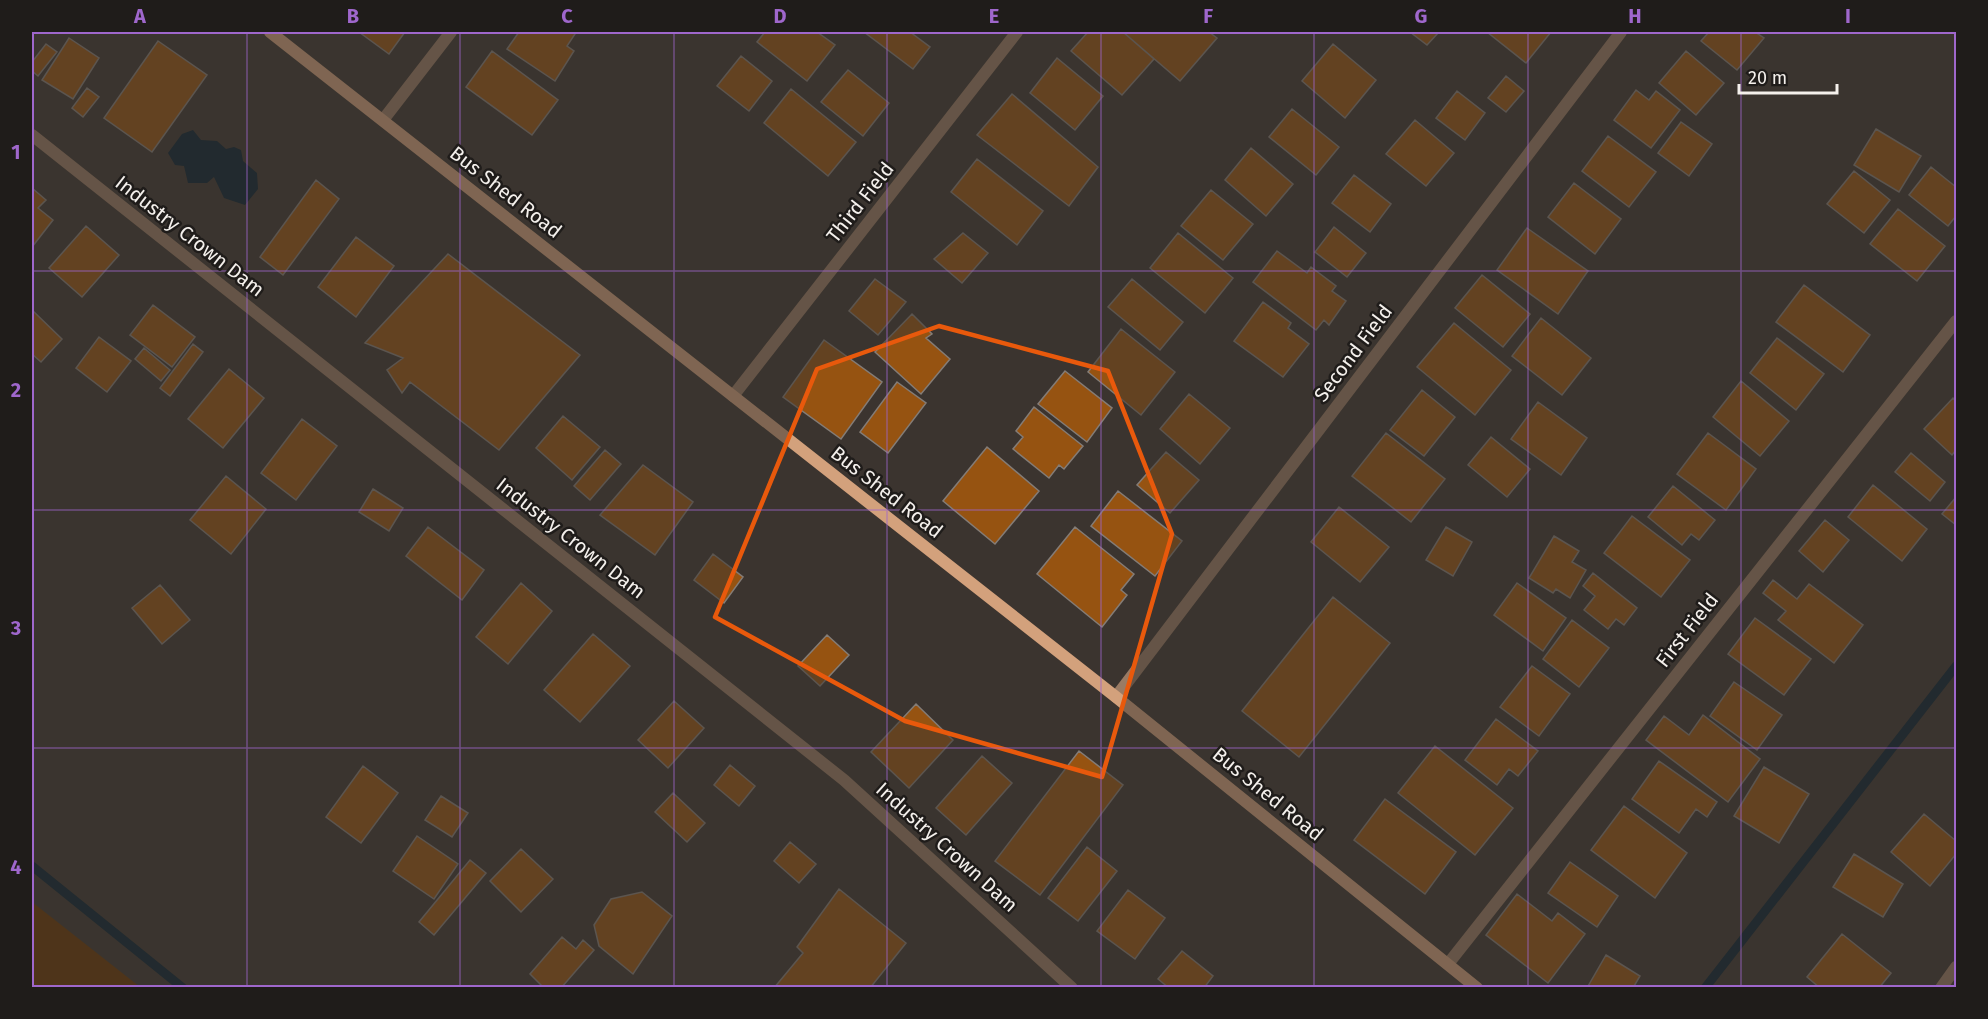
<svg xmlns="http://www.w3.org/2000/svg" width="1988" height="1019" font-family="'Fira Sans',sans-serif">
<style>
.green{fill:#663400}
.water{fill:#051e2f}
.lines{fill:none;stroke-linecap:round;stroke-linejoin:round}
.stream{stroke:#051e2f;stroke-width:9}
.building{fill:#965311;stroke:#847c76;stroke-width:1.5}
.street{stroke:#9a7b64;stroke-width:12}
.secondary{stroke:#d3a17c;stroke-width:12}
.marked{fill:none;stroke:#e8590c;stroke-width:4.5;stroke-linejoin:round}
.grid{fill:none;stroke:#9f67cc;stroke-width:1.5;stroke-opacity:0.55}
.labels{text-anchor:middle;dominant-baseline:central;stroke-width:5;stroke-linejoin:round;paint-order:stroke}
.street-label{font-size:20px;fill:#f4f0ec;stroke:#1f1c1a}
.neatline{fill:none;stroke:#9f67cc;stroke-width:2}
.grid-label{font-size:20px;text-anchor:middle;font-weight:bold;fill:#9f67cc}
</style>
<rect width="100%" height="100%" fill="#3b342f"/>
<path class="green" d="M32 902 140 987H32Z"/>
<path class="water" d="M193 130 201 140 217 141 226 149 234 147 241 150 243 161 257 173 258 189 245 205 224 198 214 177 207 183H188L184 166 175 165 168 153 182 134Z"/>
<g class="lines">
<path class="stream" d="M32 866 183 988
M1705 988 1956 666"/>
</g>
<path class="building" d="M359 32H405L389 54Z
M519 32H572L575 34 567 46 574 51 555 81 507 49Z
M765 32H817L835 45 807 81 757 42Z
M864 32H910L930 47 913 69Z
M1088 32H1123L1154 59 1122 95 1071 51Z
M1123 32H1209L1217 38 1180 81Z
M1410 32H1439L1427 45Z
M1487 32H1551L1526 63Z
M1709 32H1755L1764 38 1737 70 1701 41Z
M69 38 99 58 73 99 42 80Z
M158 41 207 75 152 152 104 118Z
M46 44 57 52 38 76 32 71V62Z
M1333 44 1376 80 1345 118 1302 81Z
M492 51 558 100 532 135 466 87Z
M1686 51 1724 83 1696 115 1659 83Z
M741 56 772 81 749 111 717 86Z
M1057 58 1103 96 1075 130 1030 93Z
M848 70 889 103 863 136 821 102Z
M1506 76 1524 91 1506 112 1488 98Z
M87 88 99 97 83 117 72 108Z
M791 89 856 142 828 176 764 123Z
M1636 90 1649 100 1656 91 1680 110 1651 148 1614 120Z
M1457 91 1485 113 1465 140 1436 118Z
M1012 94 1098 167 1069 206 977 135Z
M1292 109 1339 147 1316 175 1269 137Z
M1415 120 1454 153 1426 186 1386 154Z
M1681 122 1712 144 1689 176 1658 153Z
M1876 129 1921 156 1899 192 1854 165Z
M1608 136 1656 172 1629 207 1582 171Z
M1251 148 1293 184 1266 216 1225 180Z
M977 159 1043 211 1017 245 951 192Z
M1931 167 1956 187V216L1948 226 1909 195Z
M1854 171 1890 200 1864 233 1827 204Z
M1354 175 1391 204 1370 232 1332 203Z
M316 180 339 199 283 275 260 257Z
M1574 183 1621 219 1595 254 1548 217Z
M32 188 46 200 38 208 53 220 32 247Z
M1211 190 1253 224 1223 260 1181 226Z
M1898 209 1945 246 1917 281 1870 244Z
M86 226 119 255 82 297 49 268Z
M1334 227 1366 253 1347 277 1315 252Z
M1527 228 1588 271 1558 314 1497 270Z
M963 233 988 253 962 283 934 259Z
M1178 233 1233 278 1205 313 1150 268Z
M356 237 394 266 356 317 318 287Z
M1277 251 1307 273 1311 267 1336 286 1332 291 1346 301 1329 325 1324 320 1316 330 1253 282Z
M448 254 580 355 499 450 410 382 402 393 387 370 403 358 365 343Z
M1482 275 1530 314 1503 347 1455 308Z
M875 279 906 302 878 335 849 311Z
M1132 279 1183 322 1160 350 1108 307Z
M1804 285 1870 335 1843 372 1776 322Z
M1263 302 1291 323 1288 328 1309 344 1283 377 1234 341Z
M153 305 195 337 172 367 130 335Z
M32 310 62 339 41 362 32 354Z
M912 314 932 334 926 338 950 359 921 394 875 352Z
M1541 318 1591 358 1562 395 1512 356Z
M1454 323 1511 370 1475 415 1417 367Z
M1121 329 1175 372 1141 415 1088 372Z
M99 337 131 361 107 392 76 368Z
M1777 338 1824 374 1796 410 1750 373Z
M824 340 882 382 841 439 783 397Z
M193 344 203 352 170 396 160 388Z
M144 348 170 370 161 381 135 359Z
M229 369 264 398 223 448 188 419Z
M1065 371 1112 408 1087 442 1038 404Z
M1741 381 1789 421 1760 456 1713 417Z
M897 382 926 403 888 453 860 432Z
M1422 390 1455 417 1424 456 1390 430Z
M1189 394 1230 428 1200 464 1160 429Z
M1953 398 1956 401V450L1952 455 1924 429Z
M1538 402 1587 438 1561 475 1511 439Z
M1034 407 1083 446 1064 469 1059 465 1049 478 1013 449 1023 437 1016 431Z
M563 416 600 447 572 480 536 448Z
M302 419 337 446 296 500 261 473Z
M1386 433 1445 479 1411 522 1352 476Z
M1708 433 1756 469 1726 510 1677 474Z
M1491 437 1530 469 1507 497 1468 465Z
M987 447 1039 491 995 544 943 501Z
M605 450 621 464 590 500 574 486Z
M1166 452 1199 480 1170 513 1137 485Z
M1911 453 1945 482 1930 501 1895 472Z
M643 465 693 502 655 555 600 515Z
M226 476 266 509 231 554 190 520Z
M1873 485 1927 529 1902 561 1848 517Z
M1673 486 1715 520 1699 540 1691 534 1682 545 1648 517Z
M373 489 403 508 389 531 359 512Z
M1118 491 1182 541 1155 576 1091 526Z
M1956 497V525L1942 514Z
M1339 507 1389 547 1360 582 1311 542Z
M1632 516 1690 560 1661 597 1604 553Z
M1825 520 1849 540 1823 572 1799 551Z
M428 527 484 570 462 600 406 556Z
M1075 527 1134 574 1121 590 1127 595 1102 627 1037 574Z
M1446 527 1472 542 1453 576 1426 560Z
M1554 536 1579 551 1572 562 1586 570 1570 598 1556 589 1553 593 1529 578Z
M713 554 743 577 724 603 694 580Z
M1593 573 1637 608 1624 625 1616 619 1608 629 1584 610 1595 596 1583 586Z
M1773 580 1797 599 1809 584 1863 625 1834 663 1778 620 1786 611 1763 593Z
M521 583 552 611 508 664 476 637Z
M1517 583 1566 618 1543 651 1494 615Z
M160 585 190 620 162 644 132 608Z
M1333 597 1390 643 1299 757 1242 711Z
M1755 618 1811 659 1784 695 1728 654Z
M1572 620 1609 648 1579 687 1543 659Z
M593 634 630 666 580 722 544 690Z
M827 635 849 655 820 686 798 666Z
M1532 666 1570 694 1539 736 1500 707Z
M1734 682 1782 715 1757 750 1710 716Z
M674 701 704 728 668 768 638 740Z
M916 704 953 740 909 788 871 752Z
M1703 715 1760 759 1728 802 1646 740 1664 716 1689 735Z
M1496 719 1538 751 1518 776 1509 769 1497 785 1465 760Z
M1435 746 1513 808 1475 855 1398 793Z
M1079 751 1123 785 1040 895 995 861Z
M982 756 1012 783 966 835 936 808Z
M1659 761 1717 802 1707 817 1696 809 1679 833 1632 799Z
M730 765 755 786 739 806 714 785Z
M363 766 398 793 361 843 326 817Z
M1764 767 1809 794 1779 843 1734 816Z
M673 793 705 823 687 842 655 812Z
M441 796 468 813 452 837 425 820Z
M1385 799 1456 852 1425 894 1354 840Z
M1624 806 1687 853 1655 898 1591 850Z
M1924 814 1956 841V854L1930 886 1891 852Z
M417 836 458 864 434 899 393 871Z
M790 842 816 864 799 883 774 861Z
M1087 847 1117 871 1078 921 1048 898Z
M521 849 553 879 521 912 490 881Z
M1854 854 1903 884 1883 917 1833 887Z
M470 860 486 873 434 935 419 922Z
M1570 862 1618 896 1597 927 1548 893Z
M839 889 906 943 870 988H774L803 953 797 947Z
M1128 890 1165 918 1135 959 1097 931Z
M642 892 672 916 633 974 599 946 594 925 611 899Z
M1517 894 1552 921 1558 913 1585 934 1548 983 1486 935Z
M1842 934 1891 973 1879 988H1820L1807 977Z
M562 937 576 949 583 940 594 950 561 988H544L530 974Z
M1182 951 1213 976 1204 988H1169L1158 979Z
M1606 955 1640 976 1633 988H1587Z"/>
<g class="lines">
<path class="street" d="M383 120 451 32
M32 135 844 780 1072 988
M733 396 1017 32
M1116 697 1621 32
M1448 964 1956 321
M1941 988 1956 967"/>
<path class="secondary" d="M270 32 1116 697 1477 988"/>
</g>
<path d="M0 0H1988V1019H0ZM939 326 1108 371 1172 534 1102 777 905 721 715 617 817 369Z" fill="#3b342f" fill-opacity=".55" fill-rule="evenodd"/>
<path class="marked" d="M939 326 1108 371 1172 534 1102 777 905 721 715 617 817 369Z"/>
<path class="grid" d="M247 32V988M460 32V988M674 32V988M887 32V988M1101 32V988M1314 32V988M1528 32V988M1741 32V988M32 271H1956M32 510H1956M32 748H1956"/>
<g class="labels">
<g class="street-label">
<text transform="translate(506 192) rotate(38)">Bus Shed Road</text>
<text transform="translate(860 202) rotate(-52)">Third Field</text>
<text transform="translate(190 236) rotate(38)">Industry Crown Dam</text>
<text transform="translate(1353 353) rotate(-53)">Second Field</text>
<text transform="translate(887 492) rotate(38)">Bus Shed Road</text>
<text transform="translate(571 538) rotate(38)">Industry Crown Dam</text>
<text transform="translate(1687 630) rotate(-52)">First Field</text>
<text transform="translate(1268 794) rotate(39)">Bus Shed Road</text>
<text transform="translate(947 847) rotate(42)">Industry Crown Dam</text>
</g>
</g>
<rect width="1988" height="1019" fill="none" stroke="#1f1c1a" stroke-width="66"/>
<path d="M1739 84v9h98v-9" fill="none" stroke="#f4f0ec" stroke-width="3"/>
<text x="1748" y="84" font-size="18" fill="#f4f0ec" stroke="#1f1c1a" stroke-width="4.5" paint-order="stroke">20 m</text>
<rect x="33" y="33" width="1922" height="953" class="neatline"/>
<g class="grid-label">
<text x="140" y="23">A</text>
<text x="353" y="23">B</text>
<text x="567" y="23">C</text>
<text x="780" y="23">D</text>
<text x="994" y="23">E</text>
<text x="1208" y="23">F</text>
<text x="1421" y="23">G</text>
<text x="1635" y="23">H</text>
<text x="1848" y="23">I</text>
<text x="16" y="159">1</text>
<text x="16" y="397">2</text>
<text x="16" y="635">3</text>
<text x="16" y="874">4</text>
</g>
</svg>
